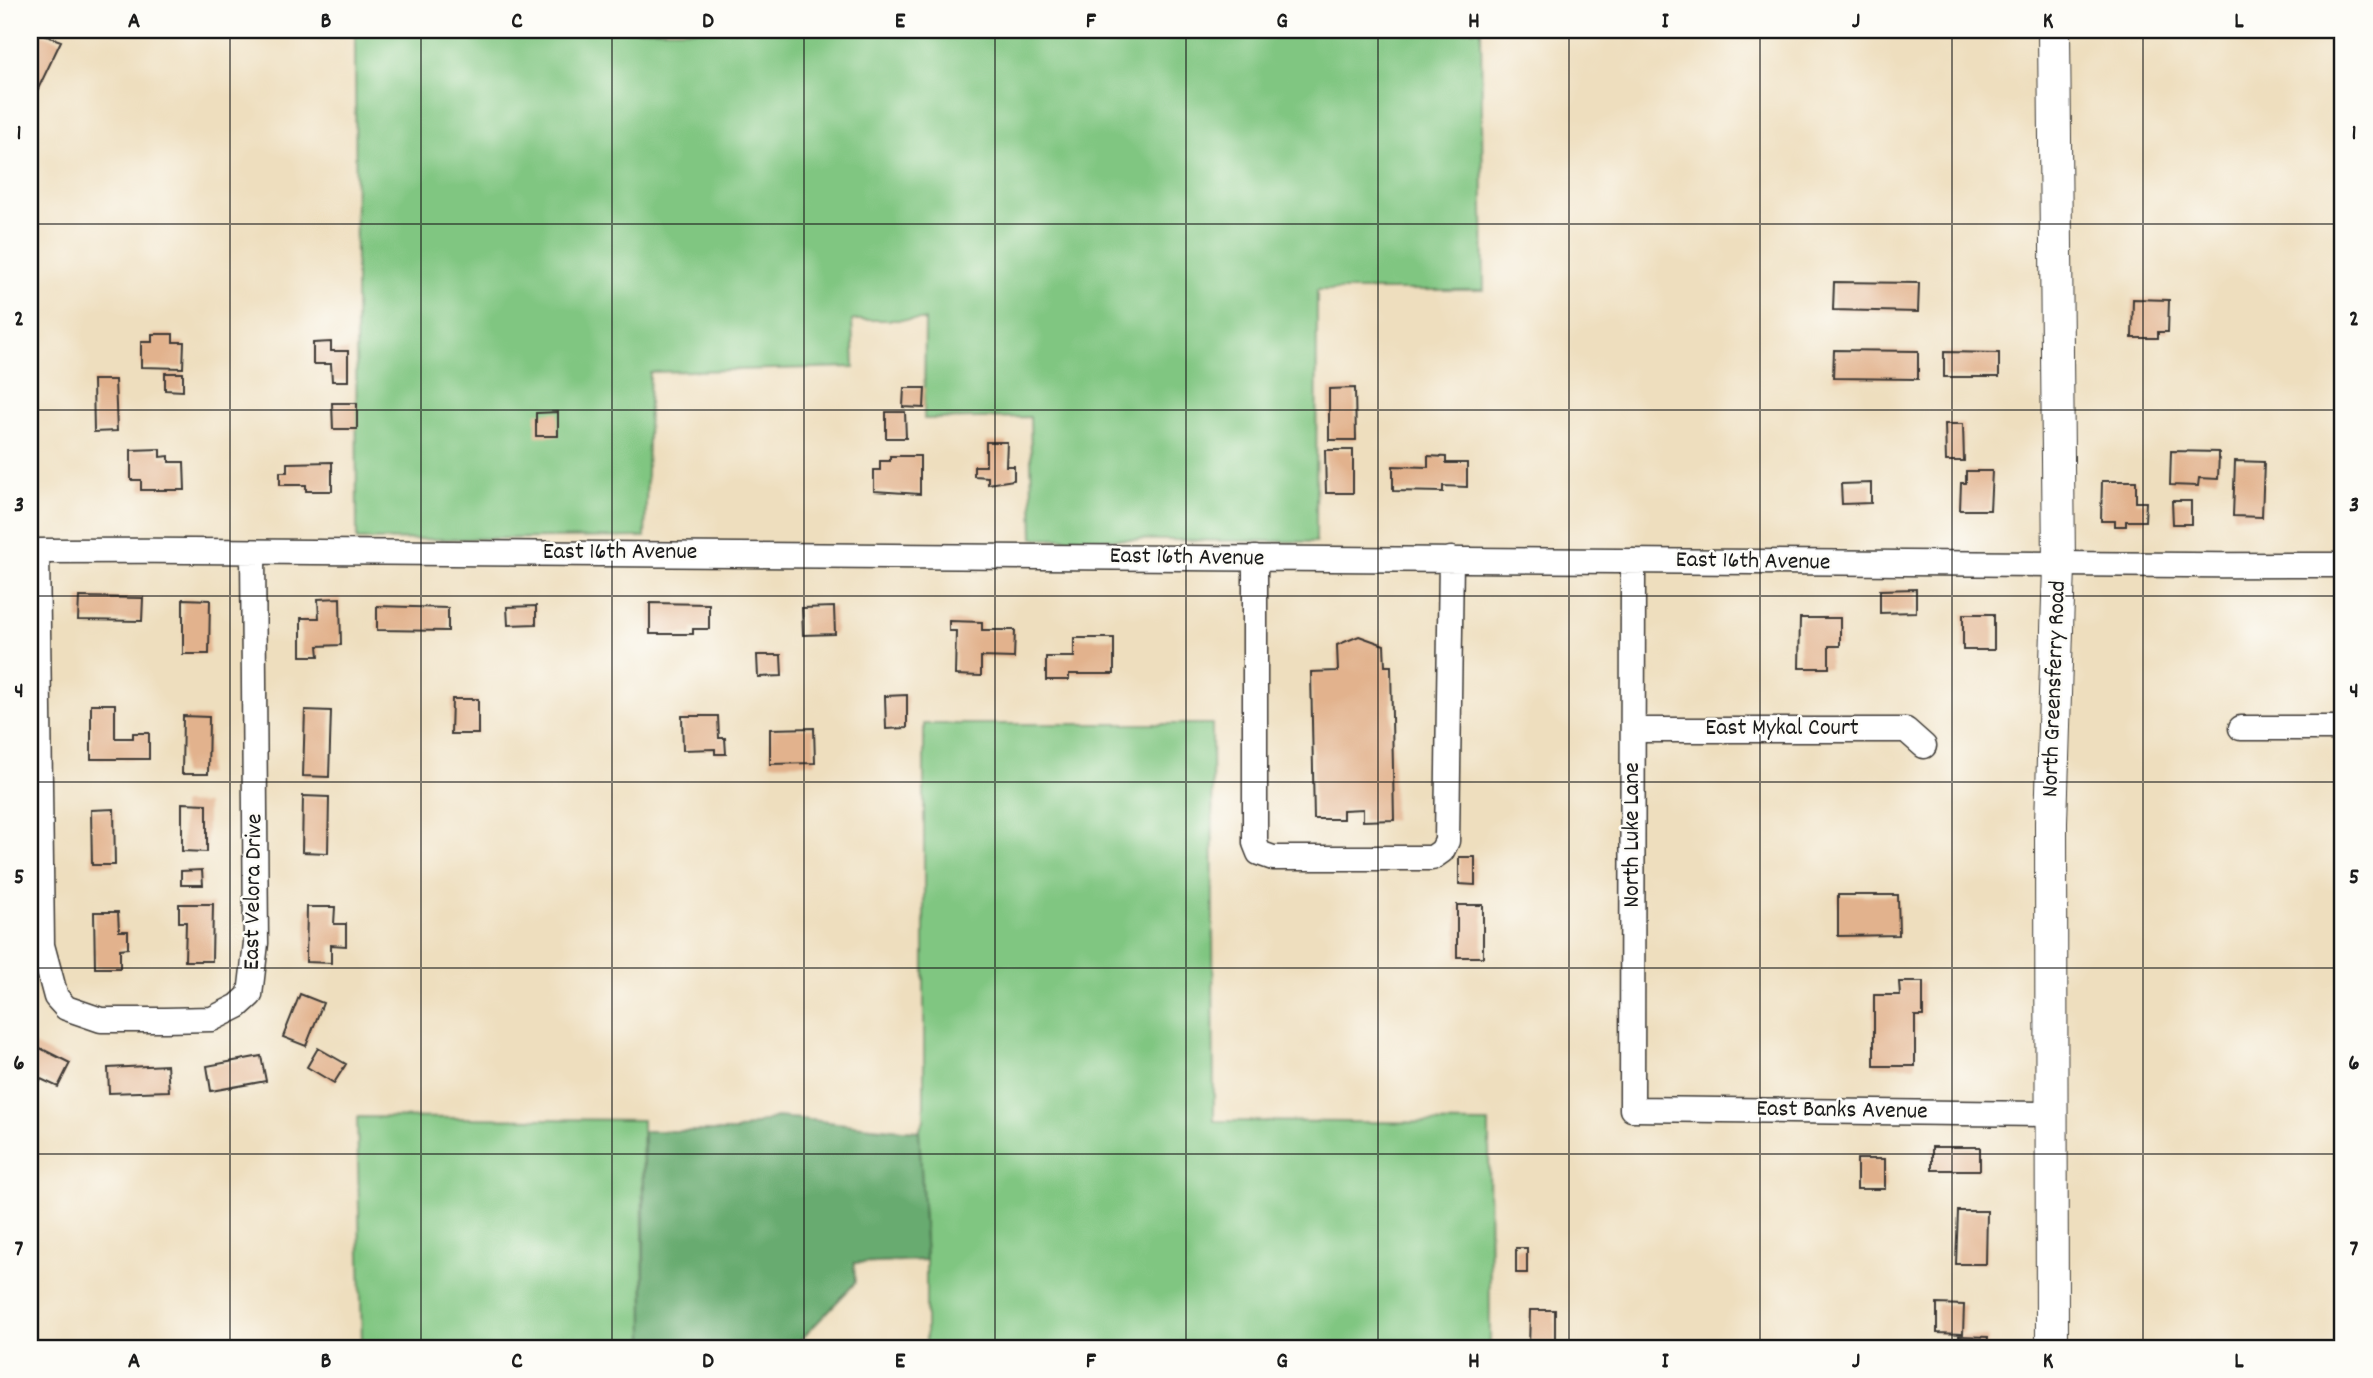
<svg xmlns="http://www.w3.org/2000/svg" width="2373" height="1378" font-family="Dekko,sans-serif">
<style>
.green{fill:#80c681;stroke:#4e714e;stroke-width:2}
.forest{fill:#68ab6f;stroke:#426446;stroke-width:2}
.building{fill:#e2b28d}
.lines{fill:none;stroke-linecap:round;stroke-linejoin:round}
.minor-casing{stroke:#3c3934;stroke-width:27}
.major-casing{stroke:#3c3934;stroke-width:34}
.minor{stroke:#fff;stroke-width:24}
.major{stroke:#fff;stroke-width:32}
.grid{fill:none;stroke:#1c1c1c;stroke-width:2;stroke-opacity:0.55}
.labels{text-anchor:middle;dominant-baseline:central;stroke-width:5;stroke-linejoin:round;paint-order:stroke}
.street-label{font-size:24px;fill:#1c1c1c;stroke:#fdfcf7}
.neatline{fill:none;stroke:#1c1c1c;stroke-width:2.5}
.grid-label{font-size:23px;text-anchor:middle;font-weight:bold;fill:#1c1c1c}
</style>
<rect width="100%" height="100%" fill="#fdfcf7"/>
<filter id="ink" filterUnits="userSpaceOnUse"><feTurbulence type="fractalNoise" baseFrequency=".0143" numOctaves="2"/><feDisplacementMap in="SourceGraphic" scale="14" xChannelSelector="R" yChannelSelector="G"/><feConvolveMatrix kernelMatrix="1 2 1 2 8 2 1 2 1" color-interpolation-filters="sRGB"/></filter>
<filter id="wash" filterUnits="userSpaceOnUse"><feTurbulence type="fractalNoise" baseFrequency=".00686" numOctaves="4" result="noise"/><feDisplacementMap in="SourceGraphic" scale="28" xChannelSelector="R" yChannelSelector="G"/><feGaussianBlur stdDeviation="1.57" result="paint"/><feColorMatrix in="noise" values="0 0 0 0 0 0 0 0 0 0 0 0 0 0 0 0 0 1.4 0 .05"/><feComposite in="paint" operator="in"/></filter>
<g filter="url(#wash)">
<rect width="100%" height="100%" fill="#eedebe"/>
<path class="green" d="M355 30H1481L1484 290H1317L1316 542 1033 538 1030 417 924 419 925 320H852L854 367 650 372 645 537 357 540Z
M924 724H1212L1214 1121 1489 1123 1490 1348H926V1260L919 1131 924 1120Z
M357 1117 642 1120 644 1348H362Z"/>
<path class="forest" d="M776 1117C825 1120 871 1129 919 1131L926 1260 854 1263 855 1283 793 1348H644V1131H736Z"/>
<g id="blocks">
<path class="building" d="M30 30 61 41 38 89 30 85Z
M1834 282 1919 283 1918 312 1833 310Z
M2133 299 2169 300 2168 332H2158V338H2132Z
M152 334H173V342H184L183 368 141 367V342H152Z
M331 342V351H348V381H332L331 364H313V343Z
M1834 350 1918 351V379L1833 378Z
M1944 352 1999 353V377H1944Z
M165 373H183V391L165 390Z
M93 380H115L117 431 94 432Z
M904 388H925L924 408 903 407Z
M1355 388 1356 440H1329V389Z
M332 403H357V429H333Z
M558 412V436H536V413Z
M886 412H905L906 438H886Z
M1945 424H1963L1964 461H1946Z
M986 442H1007L1006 466H1014V480L988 484V477L974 476V466H986Z
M160 449V457L169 456V462H184L185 490H141V480H131V450Z
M1325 450H1353V493H1326Z
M2171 451 2219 452 2218 479 2199 478 2198 486 2170 485Z
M890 456H920V494L874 491V470H880V461H890Z
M1428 456 1446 457V463H1467V487L1443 486V492L1393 491V466L1428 467Z
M2235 461 2264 462 2262 517 2233 516Z
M332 462V491H306V485H280V472H287V463Z
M1966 471H1992L1990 510H1960L1961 483H1966Z
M2102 481H2136V502H2146L2145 521H2126V526H2115V521H2101Z
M1871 483V503L1842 504 1841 484Z
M2172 501H2191V524H2173Z
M1916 589V612L1880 613V590Z
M79 597 143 598 142 621 78 620Z
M340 598 341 645 318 646 319 656H301V618H319L318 599Z
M183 599 210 600 209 654H183Z
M650 603 709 604V629H693V634H650Z
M377 606 448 608V631L377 630Z
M536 606V624L508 625 507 607Z
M834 607 835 634 803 635 802 608Z
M1963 614H1994V650H1963Z
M1800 618H1840V646H1829V668H1799Z
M949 621 982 622V630H1015L1014 658 981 657V676L955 675 956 631H949Z
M1359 636 1384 645 1385 666H1391L1394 820 1363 821V809L1343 810V819H1314L1311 672 1338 671 1337 645Z
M1074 638H1114V674H1069V680H1046V657H1074Z
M757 655H781L782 676 758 677Z
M907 695V728L886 729 885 696Z
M452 699H478V734H451Z
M91 704H115V738H133V733H149V759H91Z
M305 710 331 711 329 777 303 776Z
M183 716 209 717 208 774H182Z
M682 716H718L719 738H725L726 754H715V749L683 750Z
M814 728 815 763 770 764V729Z
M303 796 329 797 328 853 302 852Z
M182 803 207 804V852L182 851Z
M114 809 115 865H92L91 810Z
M1459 857H1475V885L1459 884Z
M202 870 203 885H181V871Z
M1838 895H1898L1899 935 1838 936Z
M179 904H213L212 961H185L186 922H179Z
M1457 905H1483V957H1457Z
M307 907H335L334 924H346V946L331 945V963L306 962Z
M94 912H118L119 931H128V948L120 949V968H95Z
M1899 982H1923V1016H1915V1066H1874V995H1900Z
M300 994 323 1003 306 1046 283 1037Z
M30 1043 70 1063 58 1087 41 1079 37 1085 30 1082Z
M318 1048 346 1064 334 1083 307 1067Z
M261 1056 266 1081 211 1091 207 1066Z
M167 1065 169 1091 109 1093 108 1068Z
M1932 1147H1980V1170H1932Z
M1857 1159H1885V1189H1857Z
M1958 1211H1987L1986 1264H1956Z
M1516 1248H1527V1273H1516Z
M1937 1304 1964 1305 1963 1334 1937 1333Z
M1530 1310H1555V1348H1529Z
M1959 1336 1988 1337 1987 1348H1959Z"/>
</g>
</g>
<g filter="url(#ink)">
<use href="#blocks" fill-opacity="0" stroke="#3c3934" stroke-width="2"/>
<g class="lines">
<g class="minor-casing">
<path id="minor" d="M30 551C801 549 1572 567 2343 565
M37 551 42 945 56 997 66 1008 101 1020H165L212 1019 238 1006 250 995 256 943 253 552
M1255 558V843L1259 853 1273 858H1432L1442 851 1447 841 1451 559
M1633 561 1632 1109 2051 1114
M2241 728H2343
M1633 730H1906L1924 746"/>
</g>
<g class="major-casing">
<path id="major" d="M2052 1348 2051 823 2059 566 2054 30"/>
</g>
<use href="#minor" class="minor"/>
<use href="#major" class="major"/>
</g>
</g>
<path class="grid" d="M230 30V1348M421 30V1348M612 30V1348M804 30V1348M995 30V1348M1186 30V1348M1378 30V1348M1569 30V1348M1760 30V1348M1952 30V1348M2143 30V1348M30 224H2343M30 410H2343M30 596H2343M30 782H2343M30 968H2343M30 1154H2343"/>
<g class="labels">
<g class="street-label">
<text x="620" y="553">East 16th Avenue</text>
<text transform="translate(1187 558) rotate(1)">East 16th Avenue</text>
<text transform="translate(1753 562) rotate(1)">East 16th Avenue</text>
<text transform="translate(2055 689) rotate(-88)">North Greensferry Road</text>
<text x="1782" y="729">East Mykal Court</text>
<text transform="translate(1633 835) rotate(-90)">North Luke Lane</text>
<text transform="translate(254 892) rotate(-89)">East Velora Drive</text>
<text transform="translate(1842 1111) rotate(1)">East Banks Avenue</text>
</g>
</g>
<rect width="2373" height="1378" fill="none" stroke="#fdfcf7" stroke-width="77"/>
<rect x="38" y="38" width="2296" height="1302" class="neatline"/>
<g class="grid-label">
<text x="134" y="27">A</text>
<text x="326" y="27">B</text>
<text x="517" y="27">C</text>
<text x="708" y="27">D</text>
<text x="900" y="27">E</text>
<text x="1091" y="27">F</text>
<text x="1282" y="27">G</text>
<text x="1474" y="27">H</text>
<text x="1665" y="27">I</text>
<text x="1856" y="27">J</text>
<text x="2048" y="27">K</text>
<text x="2239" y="27">L</text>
<text x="19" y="139">1</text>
<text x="2354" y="139">1</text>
<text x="19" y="325">2</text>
<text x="2354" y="325">2</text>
<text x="19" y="511">3</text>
<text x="2354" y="511">3</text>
<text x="19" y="697">4</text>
<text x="2354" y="697">4</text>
<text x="19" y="883">5</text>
<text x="2354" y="883">5</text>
<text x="19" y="1069">6</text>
<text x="2354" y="1069">6</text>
<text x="19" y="1255">7</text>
<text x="2354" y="1255">7</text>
<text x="134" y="1367">A</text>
<text x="326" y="1367">B</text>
<text x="517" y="1367">C</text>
<text x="708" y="1367">D</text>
<text x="900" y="1367">E</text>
<text x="1091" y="1367">F</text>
<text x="1282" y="1367">G</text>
<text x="1474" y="1367">H</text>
<text x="1665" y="1367">I</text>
<text x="1856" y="1367">J</text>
<text x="2048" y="1367">K</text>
<text x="2239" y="1367">L</text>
</g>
</svg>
